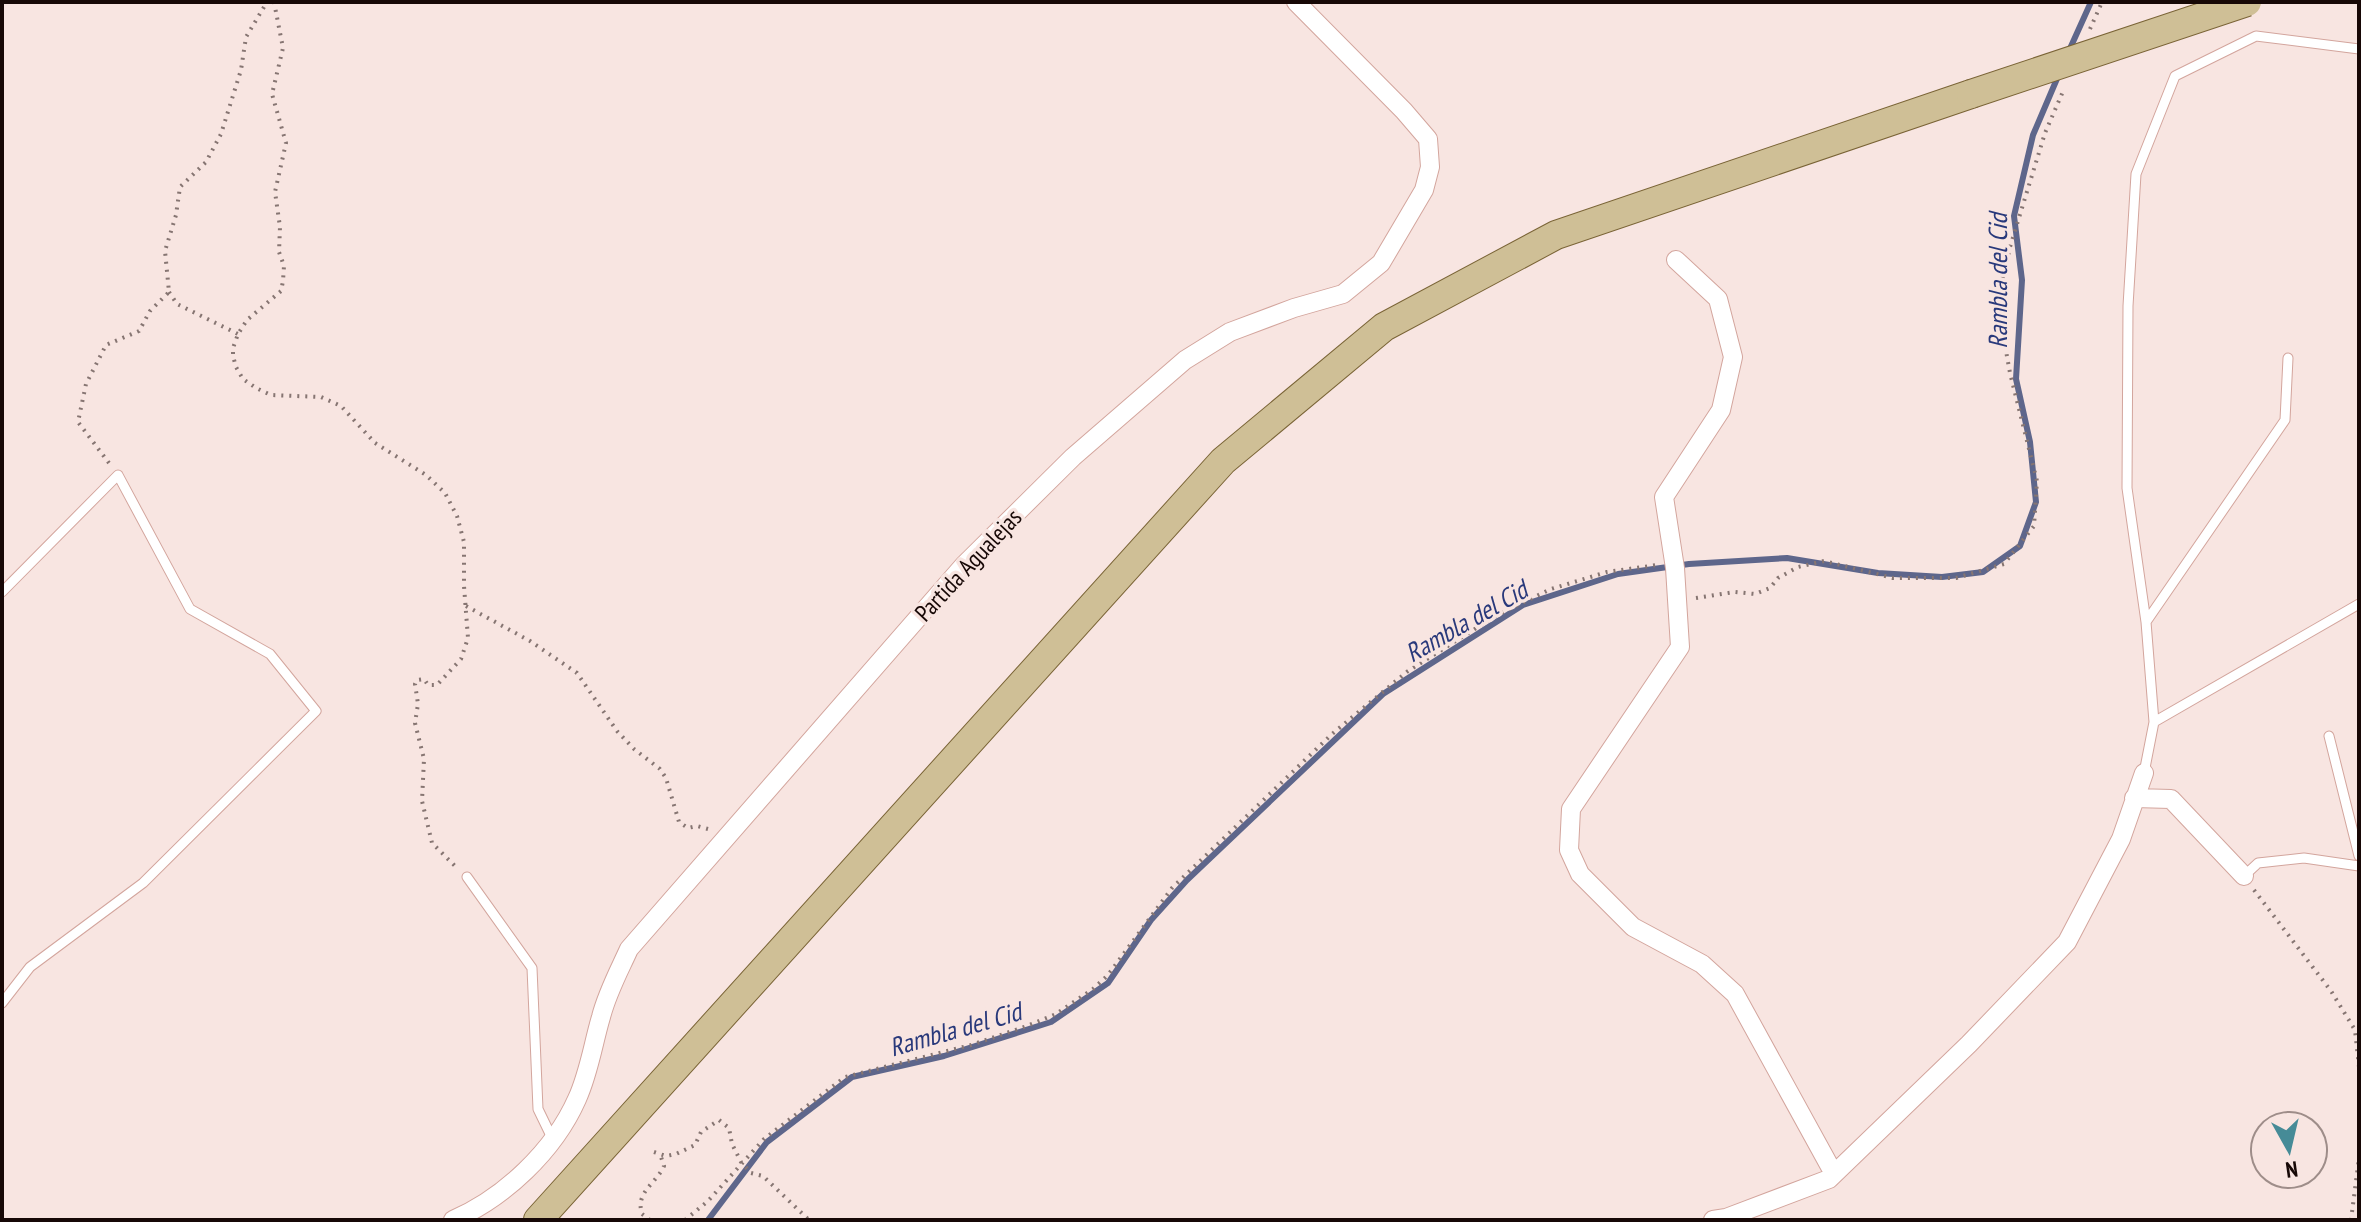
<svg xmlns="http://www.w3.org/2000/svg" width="2361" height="1222" font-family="'PT Sans Narrow',sans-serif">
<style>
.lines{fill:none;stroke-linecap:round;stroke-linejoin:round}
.stream{stroke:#5e668b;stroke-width:6}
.service-casing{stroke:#d3a59d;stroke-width:11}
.minor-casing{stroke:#d3a59d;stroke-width:20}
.primary-casing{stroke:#7a6436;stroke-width:30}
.path{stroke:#867572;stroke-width:4;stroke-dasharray:2 6;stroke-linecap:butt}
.service{stroke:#fff;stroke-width:9}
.minor{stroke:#fff;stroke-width:18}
.primary{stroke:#cfbf96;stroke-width:28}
.primary-bridge-casing{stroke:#7a6436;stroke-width:30;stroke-linecap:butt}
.primary-bridge{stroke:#cfbf96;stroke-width:28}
.labels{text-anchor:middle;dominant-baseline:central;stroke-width:7;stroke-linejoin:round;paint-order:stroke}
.street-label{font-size:24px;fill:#170806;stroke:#f8e5e1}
.water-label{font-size:26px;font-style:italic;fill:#29397b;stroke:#f8e5e1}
</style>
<rect width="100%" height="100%" fill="#f8e5e1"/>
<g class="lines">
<path class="stream" d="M2068 53 2091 2
M708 1220 767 1142 852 1077 944 1056 1051 1022 1108 983 1151 920 1187 880 1383 694 1523 605 1618 574 1689 564 1787 558 1878 573 1942 577 1983 572 2020 546 2036 502 2030 442 2016 379 2022 280 2014 216 2033 135 2059 74"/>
<g class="service-casing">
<path id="service" d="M2 592 118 475 190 609 270 654 316 711 143 883 30 967 2 1003
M2146 622 2285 420 2288 358
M2154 722 2359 604
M2329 736 2359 856
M2144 773 2154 722 2146 622 2127 488 2128 306 2136 174 2175 76 2256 36 2359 49
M2244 876 2258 863 2304 858 2359 866
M467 877 532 968 538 1109 553 1140"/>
</g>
<g class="minor-casing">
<path id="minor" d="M1676 260 1718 299 1733 357 1721 410 1664 497 1675 568 1680 647 1571 809 1569 850 1580 874 1633 927 1702 964 1735 994 1834 1174
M2134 798 2171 799 2244 876
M453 1220C504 1198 554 1151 577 1099 589 1073 593 1044 601 1017 607 993 619 971 629 949L964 565 1073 457 1185 360 1230 332 1294 308 1343 294 1381 263 1424 190 1430 167 1428 139 1404 111 1296 2
M1713 1220 1726 1218 1829 1179 1969 1044 2067 942 2121 839 2144 773"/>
</g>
<g class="primary-casing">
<path id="primary" d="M538 1220 1223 461 1384 327 1556 235 1971 94"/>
</g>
<path class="path" d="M274 2 283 48 272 94 286 143 275 192 280 227 279 252 284 266 283 281 281 291 247 320 238 334 233 348V356L236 367 243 379 256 388 271 395 321 397 341 406 375 443 426 475 445 493 457 516 464 542V586L468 638 461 659 437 685H428L424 679 417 680 415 684 418 704 415 723 424 759 422 801 432 843 456 867
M2090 29 2102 2
M169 292 177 304 238 334
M109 463 78 422 86 384 106 345 139 331 150 311 169 292 165 251 176 215 180 187 206 162 221 134 241 70 246 37 267 2
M1696 598 1735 592 1755 594 1770 588 1778 578 1798 567 1824 561 1893 578H1956L2004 564 2034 526 2037 481 2010 373 1997 301 2010 247 2045 133 2064 89
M466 606 530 641 577 673 617 731 634 749 660 769 666 778 679 822 688 828 697 826 708 829
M2254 890 2331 991 2355 1030 2359 1067
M654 1152 666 1156 676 1154 695 1145 701 1132 719 1120 729 1128 732 1144 741 1162 751 1173 763 1176 809 1220
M650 1220 642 1214C635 1192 656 1184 664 1166L660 1154
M685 1220 708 1201 764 1139 845 1077 971 1045 1027 1026 1056 1014 1093 989 1108 975 1172 888 1332 734 1408 671 1497 615 1551 589 1607 572 1657 565
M2351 1220 2359 1158"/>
<use href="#service" class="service"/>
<use href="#minor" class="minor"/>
<use href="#primary" class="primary"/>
<g class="primary-bridge-casing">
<path id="primary-bridge" d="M1971 94 2247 2"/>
</g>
<use href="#primary-bridge" class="primary-bridge"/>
</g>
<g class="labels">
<g class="street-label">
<text transform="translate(968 565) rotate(-47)">Partida Agualejas</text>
</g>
<g class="water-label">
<text transform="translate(1997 281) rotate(-90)">Rambla del Cid</text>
<text transform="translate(1466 621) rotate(-30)">Rambla del Cid</text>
<text transform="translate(955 1029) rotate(-16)">Rambla del Cid</text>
</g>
</g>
<rect width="2361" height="1222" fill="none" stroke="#170806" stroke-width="8"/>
<g transform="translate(2289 1150) rotate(172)"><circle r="38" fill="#f8e5e1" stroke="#9e8d89" stroke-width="2"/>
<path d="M0-6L14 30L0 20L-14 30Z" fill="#468b97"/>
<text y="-12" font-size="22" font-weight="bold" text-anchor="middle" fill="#170806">N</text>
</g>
</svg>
